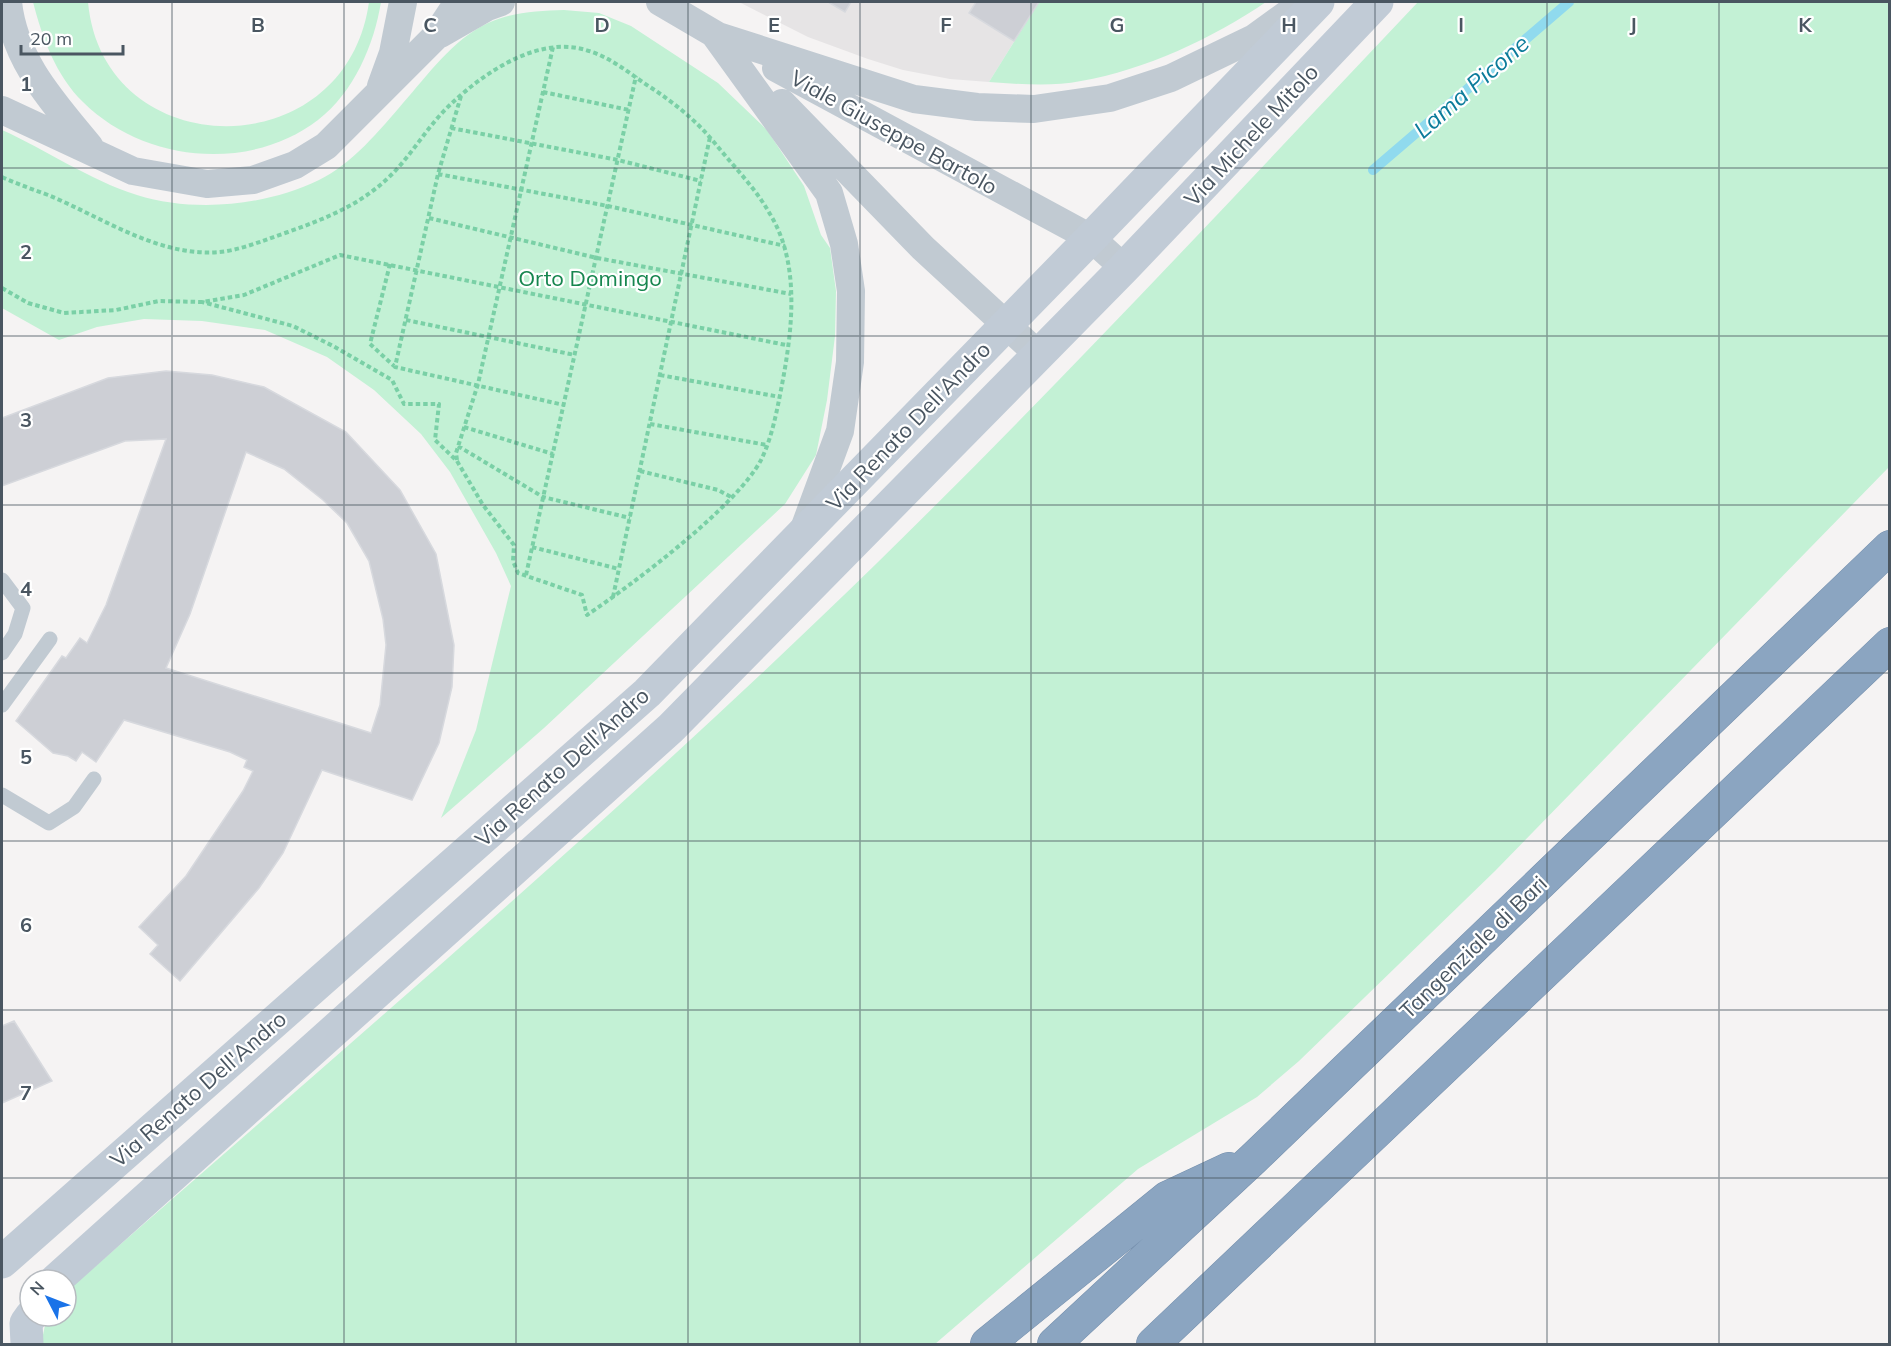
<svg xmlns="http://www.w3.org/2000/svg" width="1891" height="1346" font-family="Mulish,sans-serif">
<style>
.education{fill:#e6e4e5}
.green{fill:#c3f1d5}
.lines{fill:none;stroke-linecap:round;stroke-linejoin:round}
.stream{stroke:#90daee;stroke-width:10}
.building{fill:#cdcfd5;stroke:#d7d9de;stroke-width:1.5;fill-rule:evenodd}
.highway-casing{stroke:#7690ad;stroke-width:34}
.path{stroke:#7ad0a6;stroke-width:4;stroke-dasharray:4.5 3;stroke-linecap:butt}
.lane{stroke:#c1cad2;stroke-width:15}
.street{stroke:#c1cad2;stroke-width:28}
.secondary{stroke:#c1cbd6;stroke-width:33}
.highway{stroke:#8ba5c1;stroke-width:33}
.grid{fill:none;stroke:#4a5661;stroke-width:1.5;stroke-opacity:0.55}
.labels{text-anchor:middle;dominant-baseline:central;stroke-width:4.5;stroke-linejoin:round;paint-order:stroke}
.street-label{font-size:22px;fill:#4a5661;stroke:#fff}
.park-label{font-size:22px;fill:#17864f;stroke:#fff}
.water-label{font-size:24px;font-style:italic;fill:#0c7c9b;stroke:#fff}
.grid-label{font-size:20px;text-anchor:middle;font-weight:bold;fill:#4a5661;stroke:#fff;stroke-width:4.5;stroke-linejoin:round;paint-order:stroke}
</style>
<rect width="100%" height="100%" fill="#f5f3f3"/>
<path class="education" d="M739 2H1039L989 82 950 79 903 70 868 59 808 37Z"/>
<path class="green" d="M33 2H88C103 166 346 169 369 2H381C374 45 354 92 318 120 249 173 143 162 83 102 56 76 42 37 33 2Z
M1039 2H1266C1213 38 1145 70 1081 81 1051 87 1019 84 989 82Z
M1418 2H1889V467L1495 871 1299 1061 1257 1097 1138 1169 935 1344H41L47 1316H66V1292C339 1052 617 817 877 563 1063 381 1240 190 1418 2Z
M564 10 599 13 631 26 718 83 767 130 804 186 821 235 830 248 836 291 835 336 827 400 816 455 785 504 544 728 441 818 476 730 511 586 496 553 450 472 421 434 374 390 327 357 265 330 202 321 144 319 97 327 59 340 2 308V130C47 150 89 180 137 195 195 213 265 206 319 180 352 164 380 130 403 103 428 75 453 39 488 23 512 12 538 11 564 10Z"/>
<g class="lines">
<path class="stream" d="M1373 170 1569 2"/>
</g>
<path class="building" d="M828 2H851L845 12Z
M976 2H1039L1014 41 969 13Z
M166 371 212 375 264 387 346 432 400 490 436 554 454 645 452 687 439 743 412 800 322 770 283 853 259 888 180 981 150 954 158 945 139 927 186 876 243 791 253 771 244 767 247 760 230 752 124 720 96 762 82 752 76 761 68 756 53 753 16 721 62 656 66 658 80 638 87 643 106 605 166 439 125 441 2 486V418L108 378ZM246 452 284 469 323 500 347 523 369 561 383 619 386 645 380 705 371 733 166 668 190 614Z
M14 1021 52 1081 2 1103V1026Z"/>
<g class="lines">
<g class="highway-casing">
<path id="highway" d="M987 1344 1167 1198 1229 1169
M1054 1344 1253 1159 1890 547
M1153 1344 1890 644"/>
</g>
<path class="path" d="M543 92 629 110
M461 96 438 174 395 367 564 405
M451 128 618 160 701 181
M438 174 608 206 785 246
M2 177C17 184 32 189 48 195 104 218 164 261 227 251 249 247 267 239 288 232 324 219 358 206 387 179 411 157 427 126 451 104 485 72 540 34 589 51 612 58 630 74 650 87 676 104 698 122 718 147 736 169 756 189 770 214 803 268 791 340 779 400 775 420 770 442 761 460 736 507 633 584 587 615L582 595 518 573 513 561 514 545 483 505 457 461 435 440 439 404H404L392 380 333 346 293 326 202 302
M429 218 597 258 791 294
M390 264 370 344 394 366
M2 288 28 303 64 313 116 310 159 301 202 302 244 295 340 255 786 345
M406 320 575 355
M660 375 780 397
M650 424 767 445
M464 427 553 454
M458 446 543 497 630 518
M457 460 456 453 478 384 553 47
M640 471 718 490 731 497
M532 547 619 569
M526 575 636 76
M613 597 710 137"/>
<path class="lane" d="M2 580 23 608 15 634 2 653
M2 705 50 639
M2 795 49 823 74 807 94 779"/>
<path class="street" d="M8 2C14 61 54 103 90 147
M660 2 730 43
M440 34 487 7 501 2
M715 35 914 99 977 107 1034 109 1110 98 1171 78 1254 38 1304 2
M715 35 829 193 844 244 851 291 850 362 840 431 804 529
M776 68 1091 238 1124 268
M381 86 393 53 403 2
M782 103 923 248 1039 355
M2 110 133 171 207 184 253 180 295 165 326 146 435 37 458 2"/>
<path class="secondary" d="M2 1262 647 693 1091 238 1318 2
M56 1280 671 728 1124 268 1377 2
M27 1344 26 1323 31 1316"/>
<use href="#highway" class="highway"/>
</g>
<path class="grid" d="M172 2V1344M344 2V1344M516 2V1344M688 2V1344M860 2V1344M1031 2V1344M1203 2V1344M1375 2V1344M1547 2V1344M1719 2V1344M2 168H1890M2 336H1890M2 505H1890M2 673H1890M2 841H1890M2 1010H1890M2 1178H1890"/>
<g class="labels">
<g class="street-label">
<text transform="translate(894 132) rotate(29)">Viale Giuseppe Bartolo</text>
<text transform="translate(1251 135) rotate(-47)">Via Michele Mitolo</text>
<text transform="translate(908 426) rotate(-46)">Via Renato Dell'Andro</text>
<text transform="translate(562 767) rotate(-42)">Via Renato Dell'Andro</text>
<text transform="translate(1473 947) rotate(-44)">Tangenziale di Bari</text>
<text transform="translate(198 1089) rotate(-41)">Via Renato Dell'Andro</text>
</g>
<g class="park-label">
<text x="590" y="278">Orto Domingo</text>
</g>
<g class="water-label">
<text transform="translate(1471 86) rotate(-41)">Lama Picone</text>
</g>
</g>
<g class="grid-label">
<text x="258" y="32">B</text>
<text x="430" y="32">C</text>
<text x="602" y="32">D</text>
<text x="774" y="32">E</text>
<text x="946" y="32">F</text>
<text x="1117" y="32">G</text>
<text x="1289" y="32">H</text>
<text x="1461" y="32">I</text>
<text x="1633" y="32">J</text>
<text x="1805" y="32">K</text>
<text x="26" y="91">1</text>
<text x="26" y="259">2</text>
<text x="26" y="427">3</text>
<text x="26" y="596">4</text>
<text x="26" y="764">5</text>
<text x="26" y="932">6</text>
<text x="26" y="1100">7</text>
</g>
<rect width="1891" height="1346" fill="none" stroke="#4a5661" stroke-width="6"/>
<g transform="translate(48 1298) rotate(312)"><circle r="28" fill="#ffffff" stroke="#b7bbc0" stroke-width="1.5"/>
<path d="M0-4.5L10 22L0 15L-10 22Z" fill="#1a73e8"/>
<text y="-9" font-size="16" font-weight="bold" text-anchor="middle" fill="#4a5661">N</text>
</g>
<path d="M21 45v9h102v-9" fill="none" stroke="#4a5661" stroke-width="3"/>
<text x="30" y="45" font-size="18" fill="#4a5661" stroke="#ffffff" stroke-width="4.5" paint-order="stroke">20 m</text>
</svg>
